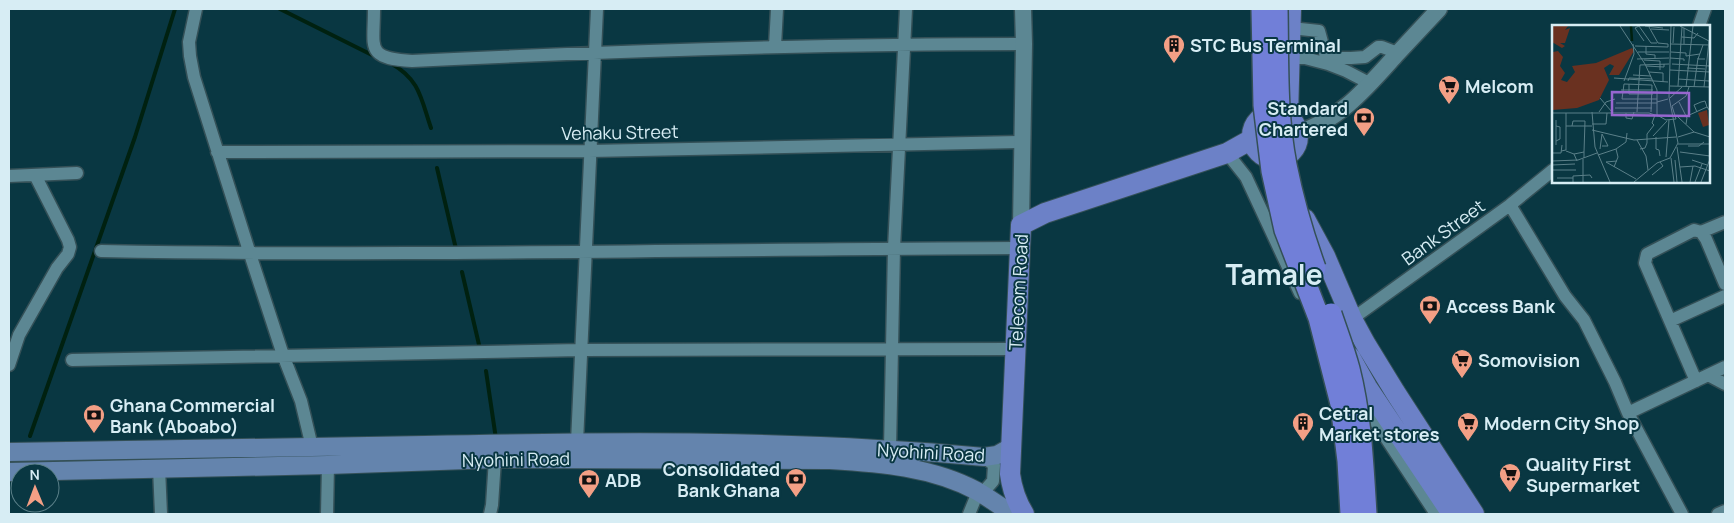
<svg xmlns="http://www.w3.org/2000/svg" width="1734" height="523" font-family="Manrope,sans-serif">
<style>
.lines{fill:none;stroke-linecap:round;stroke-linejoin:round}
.stream{stroke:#002110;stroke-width:4}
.minor-casing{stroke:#345057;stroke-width:15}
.tertiary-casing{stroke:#345057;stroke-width:19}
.secondary-casing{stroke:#345057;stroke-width:20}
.primary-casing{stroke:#345057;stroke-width:22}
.minor{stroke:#5c8793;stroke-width:12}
.tertiary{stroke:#5c8793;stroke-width:16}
.secondary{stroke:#6484ad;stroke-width:18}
.primary{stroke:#6c81c7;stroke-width:20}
.trunk-bridge-casing{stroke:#345057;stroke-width:24;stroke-linecap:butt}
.trunk-bridge{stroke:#717fd8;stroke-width:21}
.labels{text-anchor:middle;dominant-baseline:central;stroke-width:4;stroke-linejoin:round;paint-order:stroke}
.poi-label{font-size:18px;font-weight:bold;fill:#d7edf4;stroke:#093742;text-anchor:start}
.street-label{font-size:18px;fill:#d7edf4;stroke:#093742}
.town-label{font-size:28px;font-weight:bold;fill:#d7edf4;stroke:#093742}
.inset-river{fill:none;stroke:#002110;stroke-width:2.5}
.inset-road{fill:none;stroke:#5b8089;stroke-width:1}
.view{fill:#9766cf;fill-opacity:0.15;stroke:#9766cf;stroke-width:2.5}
.inset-edge{fill:none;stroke:#d7edf4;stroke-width:2.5}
</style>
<rect width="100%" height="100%" fill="#093742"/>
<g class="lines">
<path class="stream" d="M280 9 376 57
M392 64C420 80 421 99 431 128
M437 168 456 249
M462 272 480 349
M486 371 496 439
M30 436 135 137 175 9"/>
<g class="minor-casing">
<path id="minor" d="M196 9 189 42 190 56 194 77 250 254 283 355 301 401 312 447
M374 9C374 49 365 58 412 61 616 51 820 44 1024 44
M1699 26 1705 9
M1291 28 1319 31 1328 64 1346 71 1371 84
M775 46 777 9
M1291 58H1305L1328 64
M1326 58H1351L1365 57 1378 47H1382L1398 53
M217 152 590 151 1023 142
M1227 153 1246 177 1300 293
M9 176 77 173
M1510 205 1565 296 1584 320 1615 382 1628 413 1682 514
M1701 232 1725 222
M101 251C407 257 714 249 1020 248
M1352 319 1510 205 1553 170
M1670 321 1725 296
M72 360 580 350 1015 349
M9 365 19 335 57 268 68 254 70 247 68 240 35 175
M1708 375 1725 384
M1696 381 1645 263 1647 254 1694 230 1701 232 1706 239 1725 284
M1359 397 1436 514
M1628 413 1725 367
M577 442 597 9
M890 449 894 248 906 9
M159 468 161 514
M327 514 328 465
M490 514 492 505 495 459
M969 514 978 492 986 489 993 481 994 465 984 457
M1718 514 1725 511"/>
</g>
<g class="tertiary-casing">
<path id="tertiary" d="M1298 132C1339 122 1369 85 1397 54 1411 39 1425 24 1439 9
M1021 225 1024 44 1023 9"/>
</g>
<g class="secondary-casing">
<path id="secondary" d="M9 452C148 450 287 448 425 445 612 441 798 439 984 457L997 455 1011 447
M9 472 328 465 495 459 830 460C880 463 932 467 977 491 989 498 1001 507 1013 514"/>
</g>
<g class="primary-casing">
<path id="primary" d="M1252 136a23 23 0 1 1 46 0a23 23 0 1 1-46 0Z
M1288 116 1291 9
M1305 219 1325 256 1352 319 1365 343 1395 392 1474 514
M1350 357 1367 387 1452 514
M1024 514C1016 501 1012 489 1010 474L1021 225 1045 213 1227 153 1252 139"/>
</g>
<use href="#minor" class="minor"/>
<use href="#tertiary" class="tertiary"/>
<use href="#secondary" class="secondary"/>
<use href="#primary" class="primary"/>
<g class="trunk-bridge-casing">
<path id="trunk-bridge" d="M1262 9 1264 105 1272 171 1285 230 1319 318 1341 404 1348 461 1351 514
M1277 9C1278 61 1276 114 1286 165 1293 200 1303 235 1315 268
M1331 314C1337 332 1344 350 1349 369 1361 416 1363 466 1366 514"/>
</g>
<use href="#trunk-bridge" class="trunk-bridge"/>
</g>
<defs>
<g id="building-pin" transform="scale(1.125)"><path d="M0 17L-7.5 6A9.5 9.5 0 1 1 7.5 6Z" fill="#f39f85" stroke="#093742"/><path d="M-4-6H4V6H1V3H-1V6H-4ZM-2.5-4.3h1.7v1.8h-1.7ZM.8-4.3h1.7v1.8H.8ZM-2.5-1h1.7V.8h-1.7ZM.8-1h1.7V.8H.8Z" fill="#111"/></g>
<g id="supermarket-pin" transform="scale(1.125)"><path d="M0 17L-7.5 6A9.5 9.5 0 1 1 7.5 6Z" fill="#f39f85" stroke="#093742"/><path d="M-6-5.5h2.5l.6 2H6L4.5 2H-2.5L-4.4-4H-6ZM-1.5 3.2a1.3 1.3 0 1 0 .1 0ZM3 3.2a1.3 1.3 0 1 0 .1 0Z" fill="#111"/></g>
<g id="bank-pin" transform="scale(1.125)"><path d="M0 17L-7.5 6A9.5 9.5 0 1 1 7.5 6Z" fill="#f39f85" stroke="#093742"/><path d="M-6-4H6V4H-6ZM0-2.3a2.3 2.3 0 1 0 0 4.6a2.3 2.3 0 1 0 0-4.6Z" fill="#111"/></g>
</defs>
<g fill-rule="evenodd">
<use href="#building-pin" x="1174" y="45"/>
<use href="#supermarket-pin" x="1449" y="86"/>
<use href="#bank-pin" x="1364" y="118"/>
<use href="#bank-pin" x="1430" y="306"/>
<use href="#supermarket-pin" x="1462" y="360"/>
<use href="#bank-pin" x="94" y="415"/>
<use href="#building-pin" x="1303" y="423"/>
<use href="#supermarket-pin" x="1468" y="423"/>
<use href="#supermarket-pin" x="1510" y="474"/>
<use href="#bank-pin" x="796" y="479"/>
<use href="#bank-pin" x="589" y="480"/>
</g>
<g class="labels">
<g class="poi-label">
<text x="1190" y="45">STC Bus Terminal</text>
<text x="1465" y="86">Melcom</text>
<text x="1348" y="108" text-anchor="end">Standard<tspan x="1348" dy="21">Chartered</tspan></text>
<text x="1446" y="306">Access Bank</text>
<text x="1478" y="360">Somovision</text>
<text x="110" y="405">Ghana Commercial<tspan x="110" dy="21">Bank (Aboabo)</tspan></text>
<text x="1319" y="413">Cetral<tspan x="1319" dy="21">Market stores</tspan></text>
<text x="1484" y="423">Modern City Shop</text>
<text x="1526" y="464">Quality First<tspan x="1526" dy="21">Supermarket</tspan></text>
<text x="780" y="469" text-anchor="end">Consolidated<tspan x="780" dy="21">Bank Ghana</tspan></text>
<text x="605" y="480">ADB</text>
</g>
<g class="street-label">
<text transform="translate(620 132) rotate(-1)">Vehaku Street</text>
<text transform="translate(1443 232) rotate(-36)">Bank Street</text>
<text transform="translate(1018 292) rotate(-87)">Telecom Road</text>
<text transform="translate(931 452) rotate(3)">Nyohini Road</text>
<text transform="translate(516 459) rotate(-1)">Nyohini Road</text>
</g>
<g class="town-label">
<text x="1274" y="274">Tamale</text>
</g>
</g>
<g transform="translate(1552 25)">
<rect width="158" height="158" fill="#093742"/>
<path d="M0 1H16L13 5 23 1 18 3 13 18H8L13 21 10 23 0 17ZM80 23 82 26 67 50H57L62 41 58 39 52 43 57 55 47 75 25 83 0 85 1 27 6 26 11 32 8 41 13 48 9 55 15 57 23 47 20 41 44 38Z" fill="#6a3120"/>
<path d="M155 85 157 100 151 102 146 88Z" fill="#6a3120"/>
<path class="inset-river" d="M79 1 80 16"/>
<path class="inset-road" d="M68 1 93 39 105 65V77M87 1 99 18H105M87 1 83 3 92 16M93 1 111 3M128 1 157 16 152 62M97 2 106 18 116 19M99 4 117 5M130 12 142 13 146 8M121 18 122 2M119 19 158 20M132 19V3M151 20 146 34H153M83 21 116 22V19M94 21V29L103 30V33M86 27H117M119 27 134 28V31L148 29M118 33 132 34V36M85 34 117 33M92 35 108 36V45M120 39 158 41M94 41 112 42V39M135 43 153 44M118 45 158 47M97 47 111 48V57M81 50 99 51M62 53 116 57M126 54 157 56M72 56 82 29 81 19M76 56 77 53 100 54M72 59 100 60 99 87M77 59V69H101M118 61 158 62M126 61 130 2M134 62 141 1M142 62 146 33M69 65H101M48 73 60 87M118 73 130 62M70 74H105M70 74 72 59M116 74 105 77V90L114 95 124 94 120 81M127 77 135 93 134 99M64 78H105M120 81 134 71 137 62M63 83H100M40 87 43 122 58 157M47 87 54 77 63 74M85 87 88 40 117 39M145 87 142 80 149 77 153 76 155 82M0 88H97L106 91M74 88V93L80 94 82 87M135 91 155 82 158 86M126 92 142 107 158 112M4 95V120M40 99H54L55 88M4 101 8 102V114L4 116M14 101H40M20 101 21 96H33L32 127M40 105 82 115 124 112M101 111 115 96M104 112V124L107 125 108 131M126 112 142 107M85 115 94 131 96 145M126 119H158M50 121H56L50 109M136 121H147L152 117M125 122 130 157M48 124 50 109M64 124 74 117 75 108M88 124 93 123 95 118V109L102 100 100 98 103 90M9 126 14 125V88M14 126 22 129 25 136M128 127 158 131M0 128H9L10 120M22 129 32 127V133M46 130 64 124M114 132 117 95M119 133 122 157M31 134V157M123 135 125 157M140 135 155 140M0 136 26 135 45 128M65 136 54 137 84 154M0 140 23 139M62 142 66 132 64 124M128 142 143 141 158 146M0 145H24M100 150 111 141 108 137M5 153H21M21 157V151L38 150 40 153M82 157 105 138 118 133 126 118 117 72 119 1M138 157 141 141M143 157 150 139M149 157 158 134"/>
<path class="view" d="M60 67 137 68V91L60 90Z"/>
<rect width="158" height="158" class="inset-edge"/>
</g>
<rect width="1734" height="523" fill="none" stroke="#d7edf4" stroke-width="20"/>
<g transform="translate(35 488) rotate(359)"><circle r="24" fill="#093742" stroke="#5b8089"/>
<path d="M0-4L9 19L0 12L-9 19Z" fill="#f39f85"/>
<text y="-8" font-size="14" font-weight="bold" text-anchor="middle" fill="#d7edf4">N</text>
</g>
</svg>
